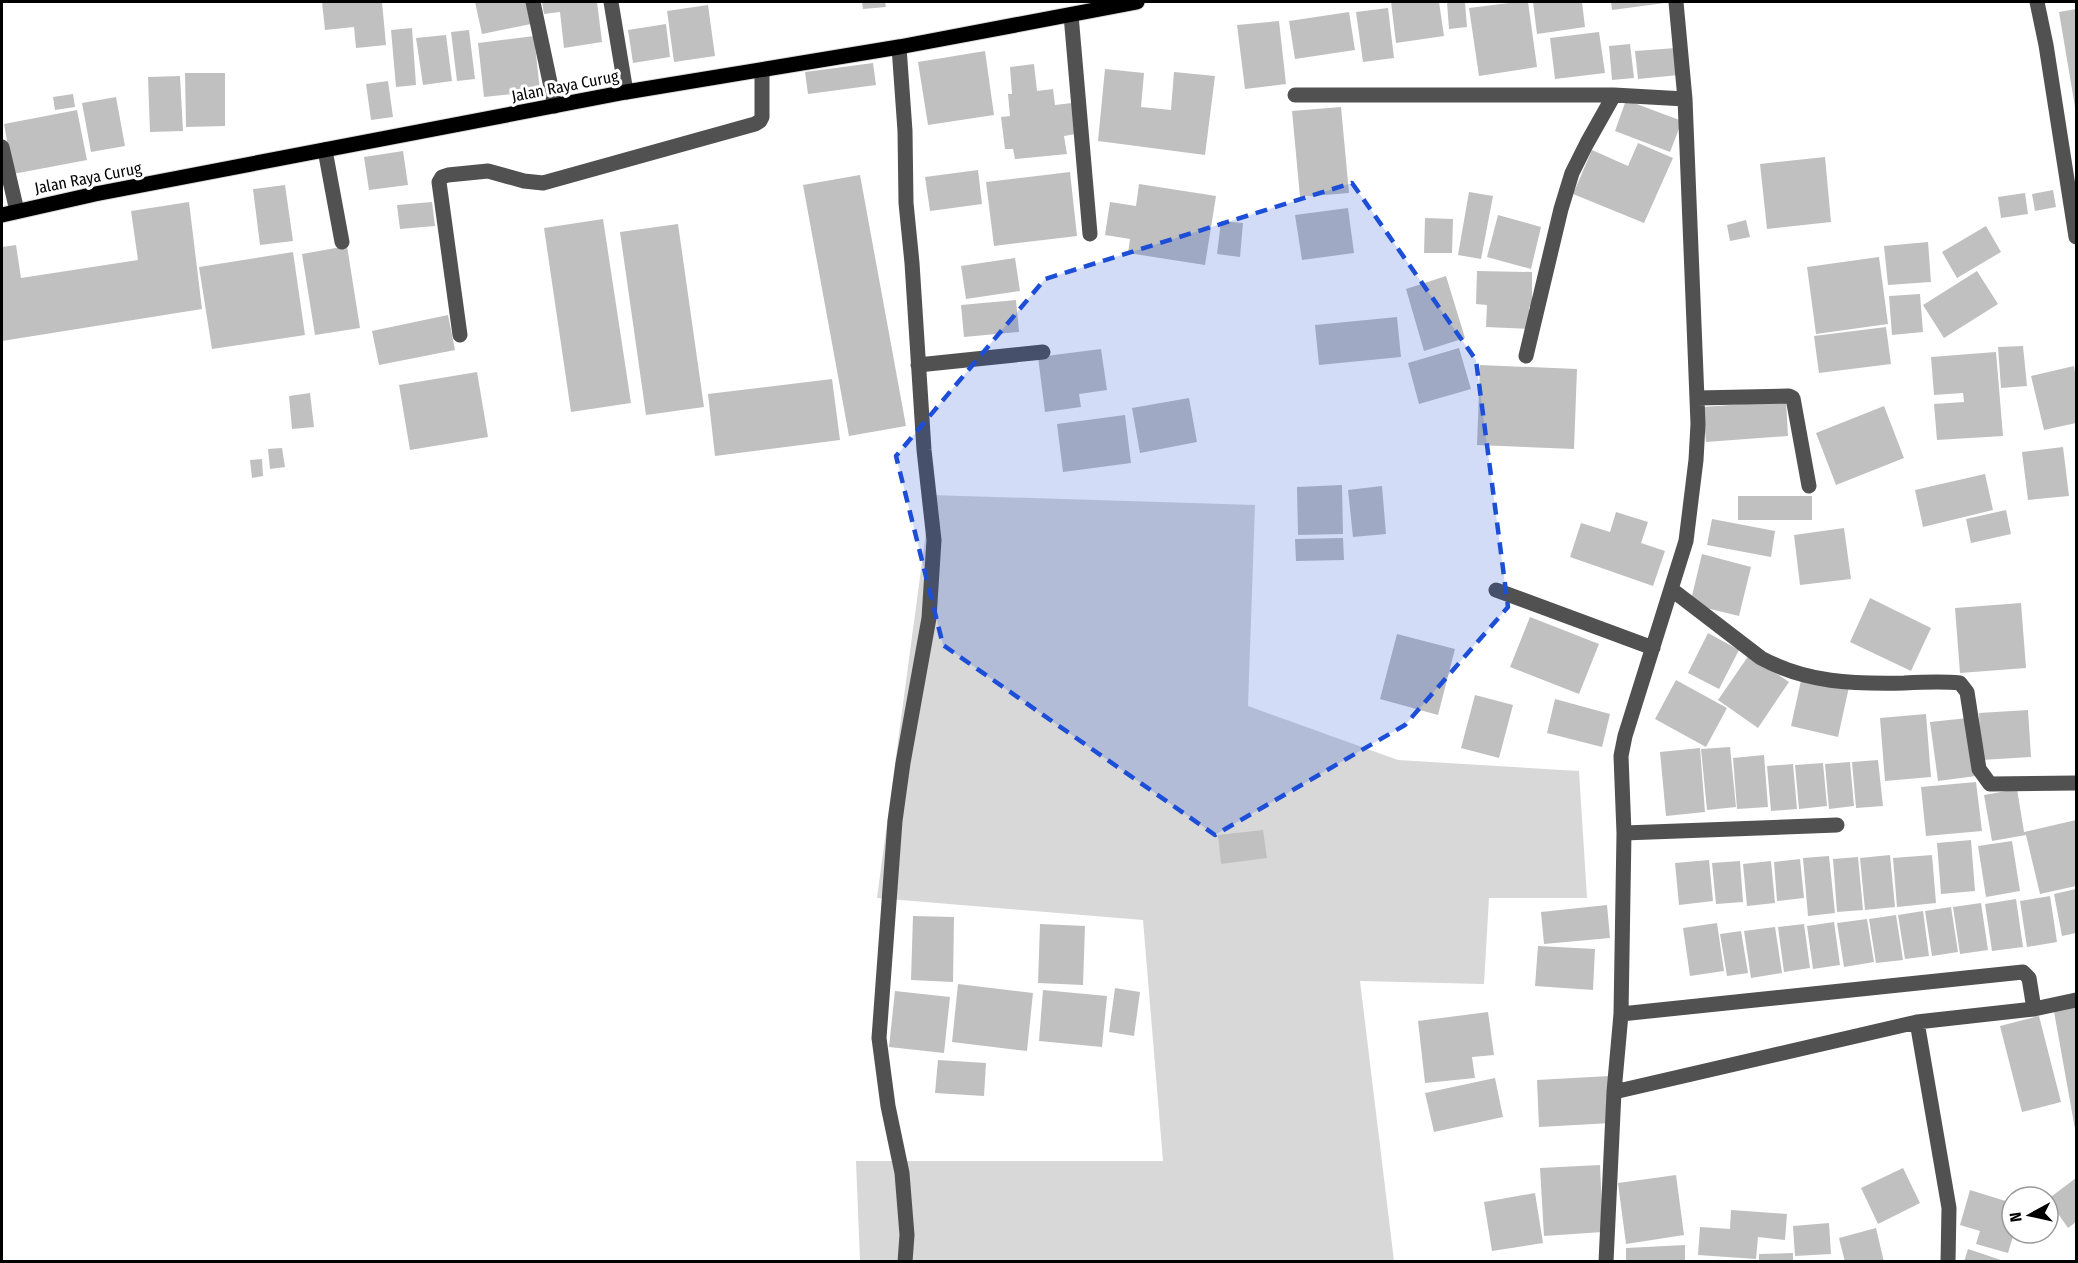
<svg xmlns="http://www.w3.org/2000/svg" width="2078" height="1263" font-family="'Fira Sans Condensed',sans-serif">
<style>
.green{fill:#d8d8d8}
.building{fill:#c0c0c0}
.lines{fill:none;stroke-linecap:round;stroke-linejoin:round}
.major-casing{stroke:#dbdbdb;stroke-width:17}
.minor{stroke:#515151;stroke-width:15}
.major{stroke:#000;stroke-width:15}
.marked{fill:#1d4ed8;fill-opacity:0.2;stroke:#1d4ed8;stroke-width:4.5;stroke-dasharray:12 8;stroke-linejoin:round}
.labels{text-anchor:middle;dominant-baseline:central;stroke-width:6;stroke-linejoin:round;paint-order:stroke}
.street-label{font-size:16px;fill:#000;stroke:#fff}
</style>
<rect width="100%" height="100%" fill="#fff"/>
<path class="green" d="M931 495 1255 505 1248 706 1398 760 1579 771 1587 898H1489L1484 984 1360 981 1394 1261H860L856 1161H1163L1143 920 877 898Z"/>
<path class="building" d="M322 2H382L386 45 356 48 354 27 325 30Z
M475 2H526L531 24 482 34Z
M542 2H597L602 42 564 48 560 12 544 14Z
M862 2H885L886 7 863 9Z
M1391 2H1439L1444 36 1396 43Z
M1447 2H1465L1467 27 1449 29Z
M1517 2H1528L1537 67 1479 76 1469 8Z
M1533 2H1582L1585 27 1537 34Z
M1611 2H1665V3L1612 10Z
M708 5 715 56 674 62 667 11Z
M1388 8 1394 58 1363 62 1356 12Z
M2076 9V106L2075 107 2059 12Z
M1349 12 1355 50 1295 59 1289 21Z
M1279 21 1286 84 1245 89 1237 25Z
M666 24 670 57 633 63 628 30Z
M412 28 416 85 396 87 391 30Z
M469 30 475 79 457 81 451 32Z
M1599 32 1605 73 1555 79 1550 38Z
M446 35 452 81 423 85 416 38Z
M534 36 540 91 484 97 478 43Z
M1630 44 1634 78 1612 80 1609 46Z
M1676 48 1679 75 1638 79 1635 51Z
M985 51 994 115 928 125 918 62Z
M873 63 876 85 808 94 805 72Z
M1034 64 1037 91 1053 89 1055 105 1072 103 1076 134 1064 136 1067 154 1015 159 1013 149H1005L1001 117 1010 116 1008 94H1012L1010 67Z
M1105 69 1144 73 1141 107 1171 110 1174 72 1215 76 1205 155 1098 141Z
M185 73H225V126L186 127Z
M180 76 183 131 150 132 148 77Z
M388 81 393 117 371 120 366 84Z
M73 94 75 107 55 110 53 97Z
M116 97 125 146 91 152 82 103Z
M1626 100 1682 121 1670 152 1615 131Z
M1341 107 1349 193 1300 197 1292 111Z
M77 110 87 160 13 174 4 124Z
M1638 143 1673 158 1644 223 1573 194 1592 150 1628 166Z
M403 151 408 185 369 190 364 157Z
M1825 157 1831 222 1767 229 1760 164Z
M978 170 982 204 930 211 925 177Z
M1070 172 1077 236 994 246 986 182Z
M860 175 906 426 849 436 803 185Z
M1139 184 1216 196 1205 265 1128 253 1130 239 1105 235 1110 202 1136 206Z
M285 185 293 241 260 245 253 189Z
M2053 190 2056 207 2035 211 2032 194Z
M1469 192 1493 196 1481 259 1458 255Z
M2025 193 2028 214 2001 218 1998 197Z
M189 202 202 309 2 341V247L16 245 21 278 138 260 131 211Z
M432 202 435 226 400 229 397 205Z
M1348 208 1354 253 1302 260 1295 215Z
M1498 215 1541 227 1531 269 1487 257Z
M1425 218 1453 219 1452 253H1424Z
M603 219 631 403 571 412 544 228Z
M1746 220 1750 237 1730 241 1727 225Z
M1221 221 1243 223 1240 257 1217 254Z
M678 224 704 407 646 415 620 232Z
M1986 226 2001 252 1957 278 1942 252Z
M1928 242 1931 282 1888 285 1884 246Z
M347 246 360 328 315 335 302 254Z
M293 252 305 335 212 349 199 267Z
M1879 257 1888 324 1816 334 1807 267Z
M1015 258 1020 291 966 299 961 266Z
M1477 271 1532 272V307H1529V329L1486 327 1487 305 1476 304Z
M1977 271 1998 304 1944 338 1923 305Z
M1446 276 1465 338 1424 351 1406 289Z
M1920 294 1923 332 1892 335 1889 296Z
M1016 300 1019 332 964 337 961 305Z
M448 315 455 350 379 365 372 331Z
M1397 317 1401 357 1319 365 1315 325Z
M1886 327 1891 364 1819 373 1814 336Z
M2023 346 2027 386 2001 388 1998 347Z
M1459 348 1471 389 1419 404 1408 363Z
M1101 349 1107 390 1079 394 1081 407 1045 412 1038 357Z
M1996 352 2003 436 1937 440 1934 404 1964 402 1963 393 1934 395 1931 357Z
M1480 365 1577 369 1574 449 1477 445Z
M2074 366 2076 378V423L2044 430 2031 376Z
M477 372 488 437 410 450 399 385Z
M832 379 840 440 715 456 708 394Z
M310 393 314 427 292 429 289 396Z
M1189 398 1197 442 1140 453 1132 408Z
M1786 401 1788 436 1706 442 1703 407Z
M1884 406 1904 458 1836 485 1816 433Z
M1125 415 1131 463 1063 472 1057 424Z
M2063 447 2069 496 2028 500 2022 452Z
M282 448 285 467 270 469 268 449Z
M262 459 263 476 252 478 250 460Z
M1985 474 1993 510 1923 527 1915 490Z
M1342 485 1343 534 1298 535 1297 487Z
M1382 486 1386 534 1353 537 1348 490Z
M1738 496H1812V520H1738Z
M2006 510 2011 534 1971 543 1966 519Z
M1616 512 1648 522 1641 543 1665 551 1653 586 1570 557 1581 523 1610 532Z
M1712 519 1775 531 1771 557 1707 545Z
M1844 528 1851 579 1800 585 1794 535Z
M1343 538 1344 560 1296 561 1295 539Z
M1702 554 1751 567 1739 616 1690 604Z
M1870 598 1931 628 1911 671 1850 642Z
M2021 603 2026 668 1960 673 1955 608Z
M1530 617 1599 644 1579 694 1510 667Z
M1708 633 1739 650 1719 689 1688 673Z
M1397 634 1455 649 1438 715 1380 699Z
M1749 655 1789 682 1758 728 1718 700Z
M1802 676 1849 687 1838 737 1791 726Z
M1676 680 1727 708 1706 747 1655 719Z
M1475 695 1513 705 1499 758 1461 748Z
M1555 699 1610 714 1602 747 1547 733Z
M2028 710 2031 757 1981 760 1979 713Z
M1926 714 1931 777 1885 781 1880 718Z
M1968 718 1976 776 1938 781 1930 722Z
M1730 747 1736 807 1707 810 1701 749Z
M1700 748 1705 812 1666 816 1660 752Z
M1764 755 1768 807 1737 809 1733 758Z
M1878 760 1883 806 1856 808 1852 762Z
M1850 762 1854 806 1829 809 1825 764Z
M1823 763 1827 806 1799 809 1795 765Z
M1793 764 1797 809 1771 811 1767 766Z
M1976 782 1982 831 1926 836 1921 787Z
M2017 789 2024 832 2076 820V886L2040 894 2026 835 1992 841 1984 795Z
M1263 830 1267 858 1221 864 1218 835Z
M1971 840 1975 891 1941 894 1937 843Z
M2012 841 2020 891 1986 897 1978 846Z
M1890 855 1895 907 1865 910 1860 858Z
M1932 855 1936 903 1897 907 1893 858Z
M1829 856 1835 913 1808 916 1803 858Z
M1858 857 1863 910 1837 912 1833 859Z
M1800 859 1804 898 1777 901 1774 862Z
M1709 860 1713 901 1679 905 1675 863Z
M1740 861 1743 902 1716 904 1712 863Z
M1771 861 1775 903 1747 906 1743 864Z
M2076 889V933L2062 936 2054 894Z
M2050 896 2057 942 2027 947 2020 901Z
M2016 899 2023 947 1992 951 1985 904Z
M1981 903 1988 950 1960 954 1953 907Z
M1607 905 1610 938 1544 944 1541 912Z
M1951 907 1958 952 1932 956 1925 911Z
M1923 911 1929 956 1905 959 1898 915Z
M1896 915 1903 960 1876 963 1869 919Z
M913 916 954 917 953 982 911 980Z
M1867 919 1874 962 1844 967 1837 923Z
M1834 922 1840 965 1813 969 1807 926Z
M1717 923 1724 971 1690 976 1683 928Z
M1040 924 1085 926 1083 985 1038 983Z
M1804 924 1810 968 1784 972 1778 927Z
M1775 927 1782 973 1751 978 1744 931Z
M1741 931 1748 973 1727 976 1720 934Z
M1538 946 1595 949 1593 990 1535 986Z
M958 984 1033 993 1027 1051 952 1042Z
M1115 988 1140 992 1134 1036 1109 1032Z
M1043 990 1107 996 1102 1047 1039 1041Z
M895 991 950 997 944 1053 889 1047Z
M2076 1002V1129H2075L2053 1006Z
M1488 1012 1494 1055 1472 1057 1475 1078 1425 1083 1418 1021Z
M2039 1016 2061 1102 2022 1112 2000 1026Z
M938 1060 986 1063 984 1096 935 1093Z
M1609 1076 1612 1123 1539 1127 1537 1080Z
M1495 1078 1503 1117 1434 1132 1425 1093Z
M1600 1165 1603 1232 1544 1236 1540 1168Z
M1903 1168 1920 1203 1878 1224 1861 1188Z
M1676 1175 1684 1235 1626 1244 1618 1183Z
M2076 1178V1222L2068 1228 2048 1199Z
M1970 1190 2012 1203V1233H2014L2008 1253 1976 1244 1980 1231 1960 1225Z
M1535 1193 1543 1243 1492 1251 1484 1202Z
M1731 1210 1787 1214 1785 1240 1758 1237 1756 1259 1698 1255 1700 1227 1730 1229Z
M1829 1223 1831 1254 1795 1256 1793 1226Z
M1876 1228 1884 1262H1845L1839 1238Z
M1685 1245V1262H1626V1248Z
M1968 1249 2004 1261V1262H1964Z
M1793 1253V1262H1759V1254Z"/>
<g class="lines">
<g class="major-casing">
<path id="major" d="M2 215 95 194 626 92 899 47 1137 2"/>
</g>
<path class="minor" d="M533 2 555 106
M611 2 626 92
M2037 2 2046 45 2076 237
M1071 15 1090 234
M899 47 905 131 906 203 912 263 924 450 934 540 929 618 903 763 895 821 879 1038 888 1106 902 1173 907 1235 905 1262
M1295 95H1614L1685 99
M2 147 17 211
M325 150 342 242
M460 335 439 182 442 177 448 175 488 171 524 181 543 183 755 124 760 121 762 117V70
M1526 356 1561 209 1572 173 1587 143 1614 95
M918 365 1043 352
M1697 398 1789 396 1793 398 1809 486
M1671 589 1761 658C1807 683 1853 684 1904 683 1923 682 1942 681 1960 683L1967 692 1979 769 1990 784 2076 783
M1496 590 1653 648
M1624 833 1837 825
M1621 1014 2023 972 2029 978 2034 1009
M1917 1022 1949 1208 1948 1262
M1614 1092 1917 1022 2034 1009 2076 1000
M1606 1262 1614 1092 1621 1014 1624 833 1621 756 1625 736 1686 541 1696 460 1698 424 1685 99 1676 2"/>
<use href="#major" class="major"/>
</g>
<path class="marked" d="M1352 183 1476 360 1508 607 1405 725 1215 835 943 645 896 456 1045 279Z"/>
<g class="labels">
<g class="street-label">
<text transform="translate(565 86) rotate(-11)">Jalan Raya Curug</text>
<text transform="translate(88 178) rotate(-11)">Jalan Raya Curug</text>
</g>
</g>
<rect width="2078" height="1263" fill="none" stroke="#000000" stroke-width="6"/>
<g transform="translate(2030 1215) rotate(262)"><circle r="28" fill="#ffffff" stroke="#999999" stroke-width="1.5"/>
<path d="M0-4.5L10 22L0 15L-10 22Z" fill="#000000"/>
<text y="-9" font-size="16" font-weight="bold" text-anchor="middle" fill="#000000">N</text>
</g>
</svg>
